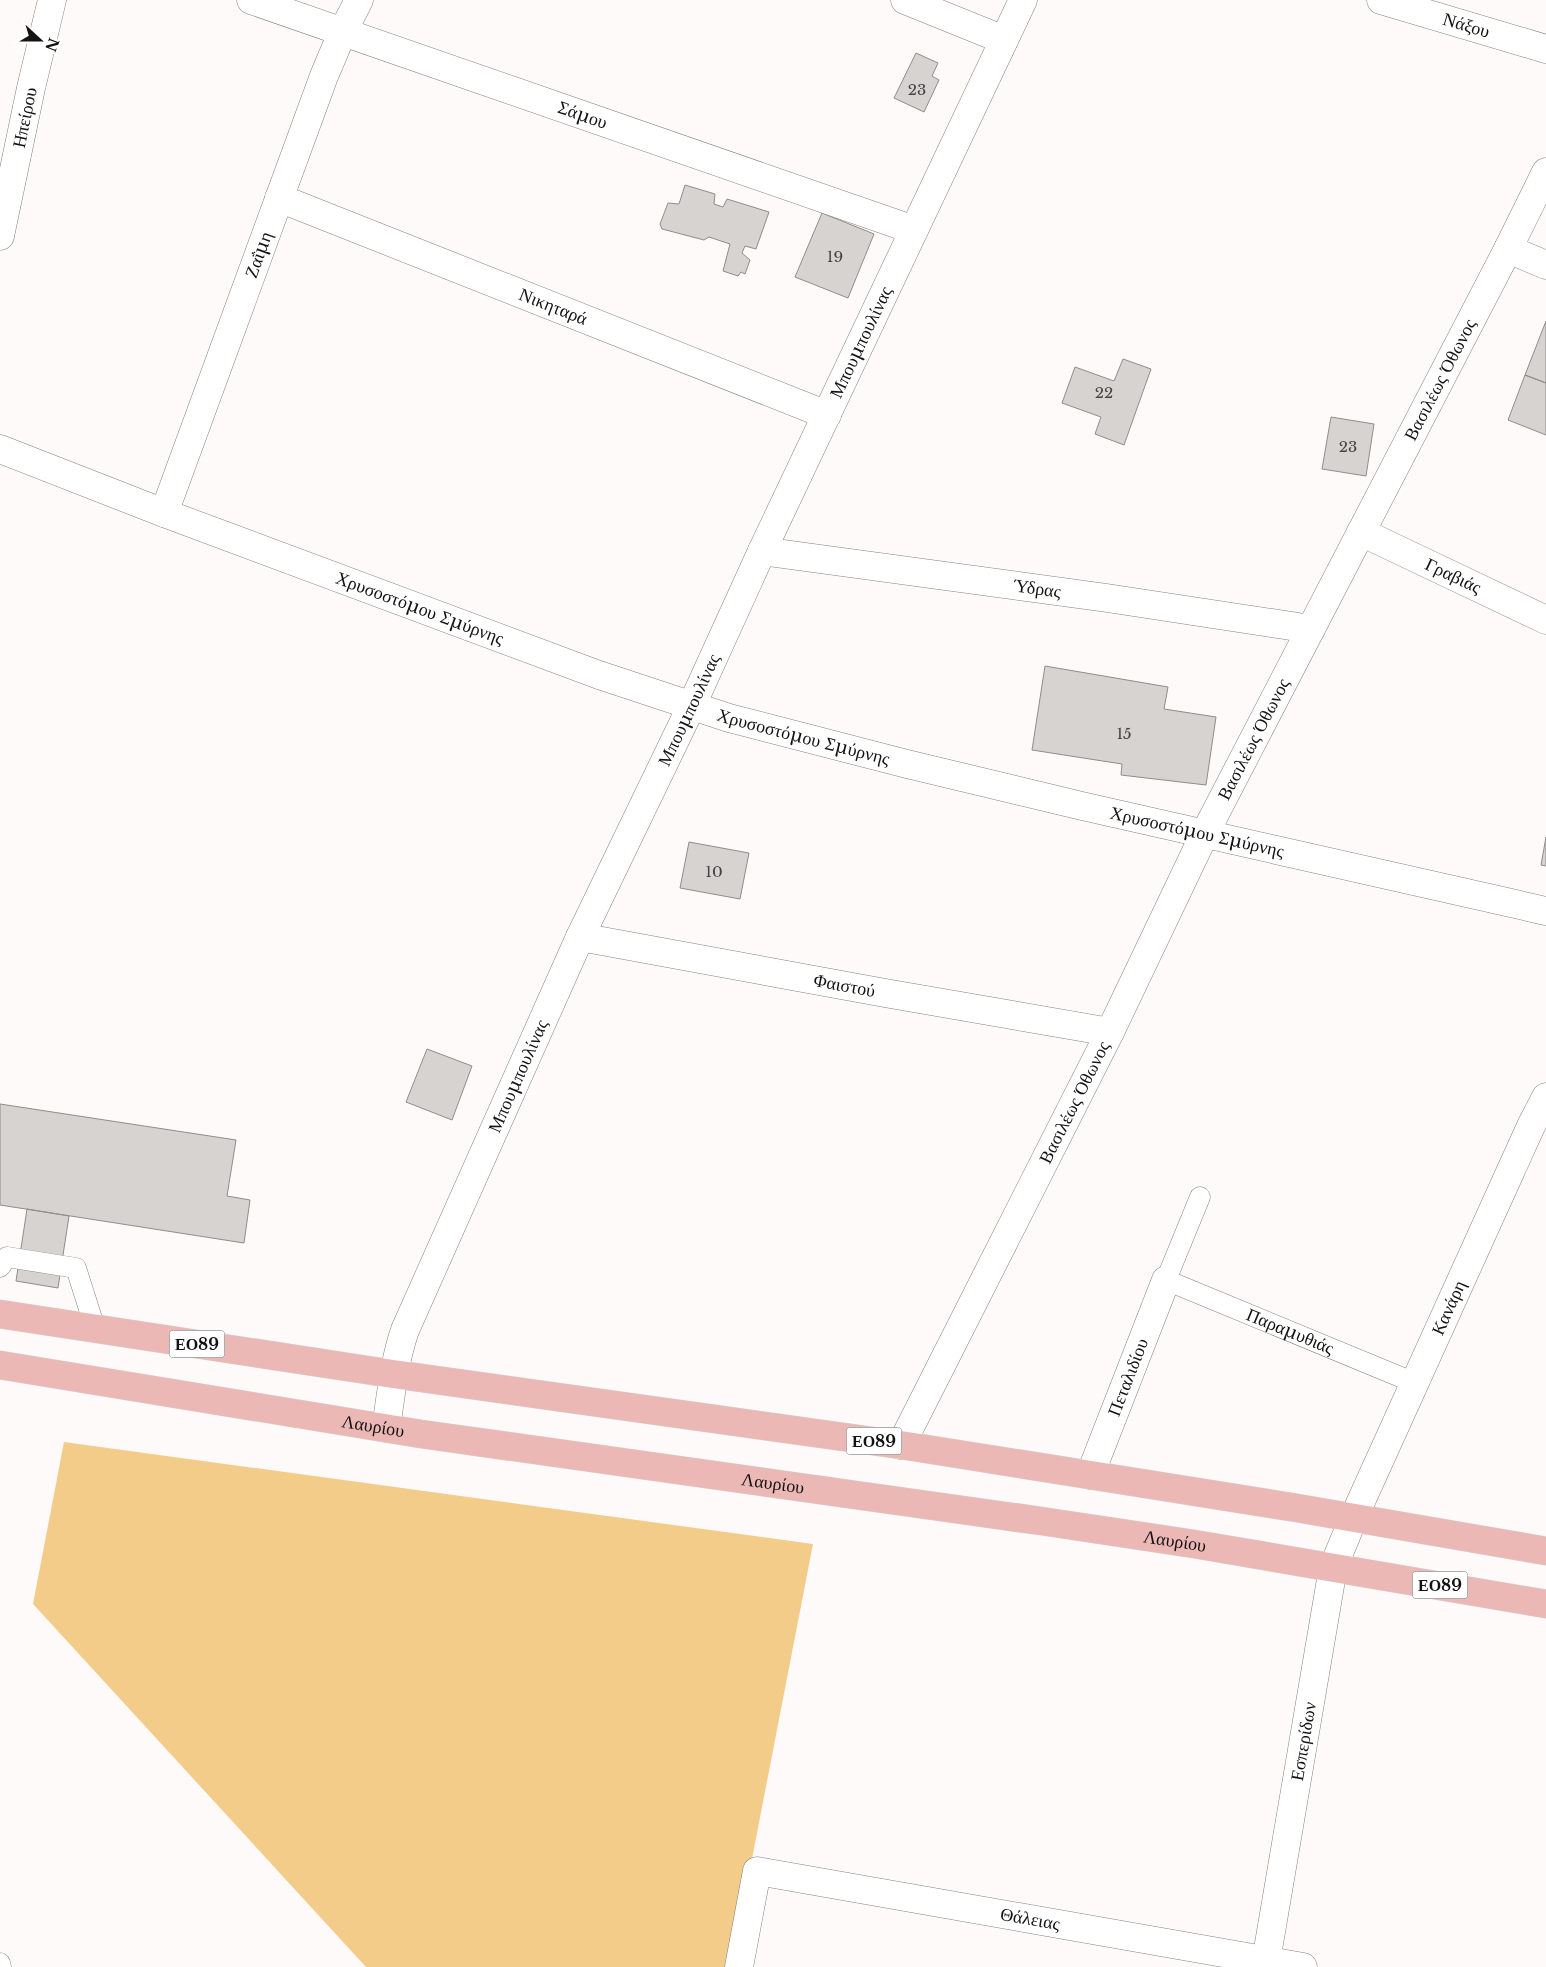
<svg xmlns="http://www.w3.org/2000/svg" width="1546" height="1967" font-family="'Libre Baskerville',serif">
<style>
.green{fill:#f4cc8a}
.building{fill:#d6d3d1;stroke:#8f8c8a}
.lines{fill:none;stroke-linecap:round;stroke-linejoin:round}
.service-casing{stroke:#868381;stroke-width:21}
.minor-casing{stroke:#868381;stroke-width:29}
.tertiary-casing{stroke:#868381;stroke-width:29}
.primary-casing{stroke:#d5d4d4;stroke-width:29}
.service{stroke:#fff;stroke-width:20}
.minor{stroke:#fff;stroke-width:28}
.tertiary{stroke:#fff;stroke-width:28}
.primary{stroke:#ebb8b5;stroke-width:28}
.labels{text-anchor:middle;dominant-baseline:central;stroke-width:4;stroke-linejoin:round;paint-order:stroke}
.number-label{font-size:15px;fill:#444242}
.shield{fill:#fff;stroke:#5a5959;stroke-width:1}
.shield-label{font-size:16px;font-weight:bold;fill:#141212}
.street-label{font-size:18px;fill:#141212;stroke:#fff}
</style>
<rect width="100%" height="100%" fill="#fefaf9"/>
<path class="green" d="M64 1442 813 1544 731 1967H366L33 1604Z"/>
<path class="building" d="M916 53 938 63 932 76 939 80 924 112 894 98Z
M685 185 715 194 714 204 723 207 727 199 769 212 756 249 745 246 742 253 750 260 745 274 741 272 738 276 723 271 730 244 709 237 704 240 662 229 660 224 668 203 679 204Z
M822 213 874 234 848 298 795 277Z
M1546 321V383L1525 375Z
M1123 359 1151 369 1124 445 1095 434 1101 417 1062 403 1075 367 1114 381Z
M1525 375 1546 383V435L1508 420Z
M1331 417 1374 424 1366 476 1322 469Z
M1045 666 1168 687 1164 709 1216 717 1206 785 1121 775 1122 764 1032 750Z
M1546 837V866L1541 865Z
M689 842 749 853 740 899 680 888Z
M427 1049 472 1066 452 1120 406 1102Z
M0 1104 236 1140 227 1196 250 1200 244 1243 0 1205Z
M27 1209 69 1216 58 1288 16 1281Z"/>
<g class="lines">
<g class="service-casing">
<g id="service">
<path id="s1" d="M1200 1197 1166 1280 1415 1383"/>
<path d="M0 1267 7 1257 76 1268 95 1328"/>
<path d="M0 1963 1 1967"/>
</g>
</g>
<g class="minor-casing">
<g id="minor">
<path id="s2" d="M251 0 914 230"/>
<path d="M905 0 1004 40"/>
<path id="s3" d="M1381 0 1546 49"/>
<path id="s4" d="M279 198 827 415"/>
<path id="s5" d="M0 236 31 88 52 0"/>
<path d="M1508 249 1546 265"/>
<path id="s6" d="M0 449 164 513 599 675 729 718 907 764 1082 806 1546 911"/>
<path id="s7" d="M164 513 324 76 343 31 359 0"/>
<path id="s8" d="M1361 532 1546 620"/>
<path id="s9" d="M762 551 1107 598 1311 629"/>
<path id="s10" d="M580 937 885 993 1110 1032"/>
<path id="s11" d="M901 1445 1110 1032 1205 833 1508 249 1546 172"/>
<path id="s12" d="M1090 1475 1166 1280"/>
<path id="s13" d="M1353 1519 1531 1126 1546 1097"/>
<path id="s14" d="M739 1967 757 1871 1303 1967"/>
</g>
</g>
<g class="tertiary-casing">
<g id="tertiary">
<path id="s15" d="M386 1428C391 1395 394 1362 405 1330L580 937 691 707 762 551 1023 0"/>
<path id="s16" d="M1265 1967 1333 1568 1353 1519"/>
</g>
</g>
<g class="primary-casing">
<g id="primary">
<path d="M0 1314 393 1374 901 1445 1297 1508 1546 1551"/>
<path id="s17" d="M0 1365 421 1434 1041 1521 1194 1544 1546 1604"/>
</g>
</g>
<use href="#service" class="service"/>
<use href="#minor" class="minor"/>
<use href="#tertiary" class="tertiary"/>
<use href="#primary" class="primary"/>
</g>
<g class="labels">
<g class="number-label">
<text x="917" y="89">23</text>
<text x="835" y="256">19</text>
<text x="1104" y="392">22</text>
<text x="1348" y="446">23</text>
<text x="1124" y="733">15</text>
<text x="714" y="871">10</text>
</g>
<g class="shield">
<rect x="169.5" y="1330.5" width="55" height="27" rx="4"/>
<rect x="846.5" y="1427.5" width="55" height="27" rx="4"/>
<rect x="1412.5" y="1571.5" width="55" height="27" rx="4"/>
</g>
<g class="shield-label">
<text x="197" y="1344">ΕΟ89</text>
<text x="874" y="1441">ΕΟ89</text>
<text x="1440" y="1585">ΕΟ89</text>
</g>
<g class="street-label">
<text stroke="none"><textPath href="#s3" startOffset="89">Νάξου</textPath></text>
<text stroke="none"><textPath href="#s2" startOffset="351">Σάμου</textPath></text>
<text stroke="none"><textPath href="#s5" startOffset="121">Ηπείρου</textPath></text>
<text stroke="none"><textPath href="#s7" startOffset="275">Ζαΐμη</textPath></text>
<text stroke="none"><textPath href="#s4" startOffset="295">Νικηταρά</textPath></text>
<text stroke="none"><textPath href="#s15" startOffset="1188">Μπουμπουλίνας</textPath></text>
<text stroke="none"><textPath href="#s11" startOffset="1194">Βασιλέως Όθωνος</textPath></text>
<text stroke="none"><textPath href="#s8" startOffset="102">Γραβιάς</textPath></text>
<text stroke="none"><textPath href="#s9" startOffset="278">Ύδρας</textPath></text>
<text stroke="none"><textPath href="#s6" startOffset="449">Χρυσοστόμου Σμύρνης</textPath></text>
<text stroke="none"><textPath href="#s15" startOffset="782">Μπουμπουλίνας</textPath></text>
<text stroke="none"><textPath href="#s6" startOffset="854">Χρυσοστόμου Σμύρνης</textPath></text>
<text stroke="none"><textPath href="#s11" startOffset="789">Βασιλέως Όθωνος</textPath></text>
<text stroke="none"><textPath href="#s6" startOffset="1259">Χρυσοστόμου Σμύρνης</textPath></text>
<text stroke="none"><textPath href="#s10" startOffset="269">Φαιστού</textPath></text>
<text stroke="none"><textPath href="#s15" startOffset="378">Μπουμπουλίνας</textPath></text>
<text stroke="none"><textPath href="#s11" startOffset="384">Βασιλέως Όθωνος</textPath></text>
<text stroke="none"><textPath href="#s13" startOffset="232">Κανάρη</textPath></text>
<text stroke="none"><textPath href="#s1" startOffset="224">Παραμυθιάς</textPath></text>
<text stroke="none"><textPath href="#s12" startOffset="105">Πεταλιδίου</textPath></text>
<text stroke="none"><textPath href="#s17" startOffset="378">Λαυρίου</textPath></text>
<text stroke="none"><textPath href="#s17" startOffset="782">Λαυρίου</textPath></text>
<text stroke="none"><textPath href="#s17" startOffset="1188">Λαυρίου</textPath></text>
<text stroke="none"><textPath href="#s16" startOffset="229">Εσπερίδων</textPath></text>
<text stroke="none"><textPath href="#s14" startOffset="375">Θάλειας</textPath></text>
</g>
</g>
<g transform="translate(40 40) rotate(111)" stroke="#ffffff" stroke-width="4" paint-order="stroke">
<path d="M0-4L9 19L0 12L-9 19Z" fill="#141212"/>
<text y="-8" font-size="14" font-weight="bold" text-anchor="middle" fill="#141212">N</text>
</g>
</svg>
